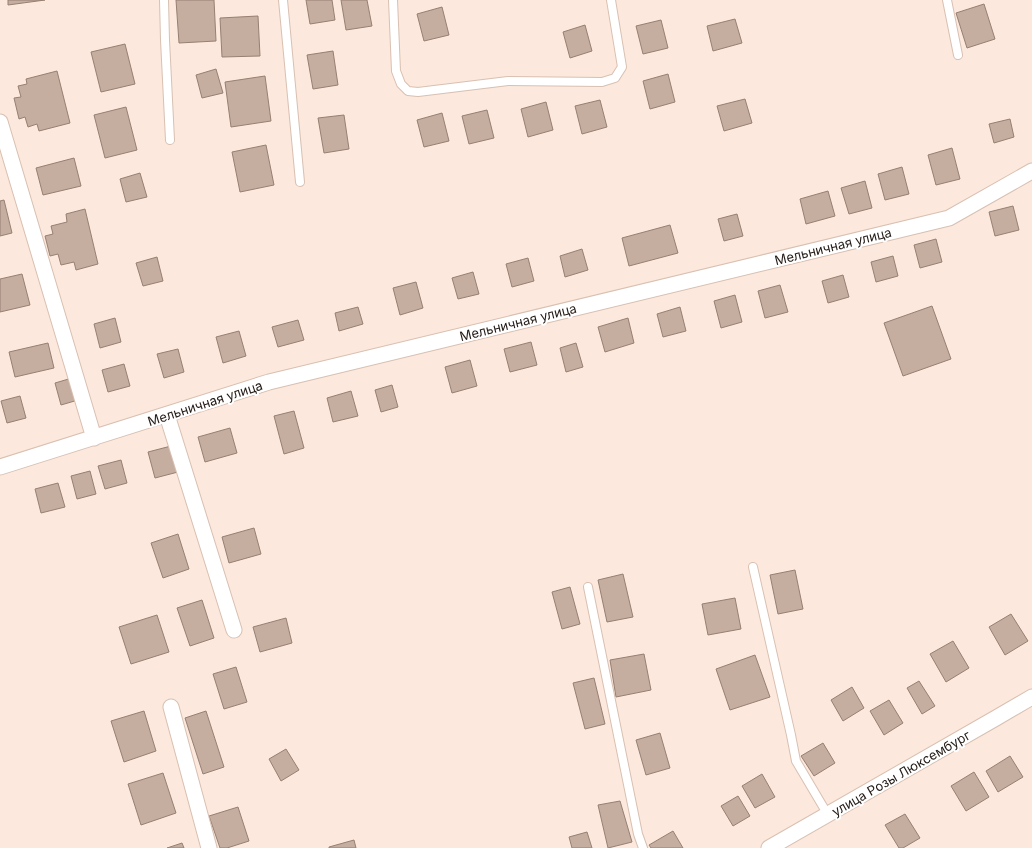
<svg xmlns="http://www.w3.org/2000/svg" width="1032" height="848" font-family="Inter,sans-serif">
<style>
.building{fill:#c5ada0;stroke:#968073}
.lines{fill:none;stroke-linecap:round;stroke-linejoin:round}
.service-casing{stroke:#d8c0b2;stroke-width:10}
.minor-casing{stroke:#d8c0b2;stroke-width:17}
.service{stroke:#fff;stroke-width:8}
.minor{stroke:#fff;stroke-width:15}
.labels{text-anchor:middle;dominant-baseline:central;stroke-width:4;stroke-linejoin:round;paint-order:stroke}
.street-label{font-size:13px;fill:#221a15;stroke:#fff}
</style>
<rect width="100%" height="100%" fill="#fce8dc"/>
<path class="building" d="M8 0H45L8 5Z
M176 0H214L216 41 179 43Z
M306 0H332L335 20 310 24Z
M341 0H367L372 26 346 30Z
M984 4 995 39 967 48 956 13Z
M442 7 449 35 424 41 417 14Z
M258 16 260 56 222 57 220 18Z
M735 19 742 43 713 51 707 26Z
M661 20 668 48 643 54 636 26Z
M585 25 592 51 570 58 563 32Z
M125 44 135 84 101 92 91 52Z
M333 51 338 85 313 89 307 55Z
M216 69 223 93 202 98 196 75Z
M57 71 70 123 39 131 37 124 28 127 25 117 19 119 14 98 21 97 18 86 27 84 26 79Z
M668 74 675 102 650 109 643 81Z
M265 76 271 121 231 127 225 82Z
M745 99 752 123 724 131 717 106Z
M600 100 607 127 582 134 575 106Z
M546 102 553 130 528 137 521 109Z
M126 107 137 150 105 158 94 115Z
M487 110 494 138 469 144 462 116Z
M442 113 449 141 424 147 417 120Z
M344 115 349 149 324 153 318 118Z
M1010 119 1014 137 994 143 989 124Z
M266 145 274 185 240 192 232 152Z
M952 148 960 179 936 185 928 155Z
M74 158 81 186 43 195 36 168Z
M902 167 909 194 885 200 878 174Z
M140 173 147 197 126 202 120 179Z
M865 181 872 208 849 214 841 188Z
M828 191 835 216 806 224 800 199Z
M4 200 12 233 0 236V201Z
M1013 206 1019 230 995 236 989 212Z
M85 209 98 264 76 270 74 262 61 265 58 254 50 256 45 236 53 234 51 226 67 222 66 214Z
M737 214 743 236 724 241 718 219Z
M670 225 678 253 629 266 622 238Z
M936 239 942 262 920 268 914 245Z
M582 249 588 270 565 277 560 256Z
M893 256 898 276 876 282 871 262Z
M157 257 163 281 143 286 136 263Z
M528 258 534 281 512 287 506 264Z
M473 272 479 294 458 299 452 278Z
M22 274 30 305 0 312V279Z
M843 275 849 297 828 303 822 281Z
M416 282 423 308 400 315 393 288Z
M780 285 788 312 765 318 758 291Z
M735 295 742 322 721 328 714 301Z
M932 306 951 359 903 376 884 323Z
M358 307 363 324 339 331 335 313Z
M680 307 686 331 663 337 657 314Z
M115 318 121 342 100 348 94 324Z
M628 318 634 343 605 352 598 327Z
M298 320 304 340 278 347 272 327Z
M239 331 246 356 223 363 216 337Z
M531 342 537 365 510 372 504 349Z
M48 343 54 368 15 377 9 352Z
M576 343 583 367 566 372 560 348Z
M178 349 184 372 164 378 157 354Z
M470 360 477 386 452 393 445 367Z
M124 364 130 386 108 392 102 370Z
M72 378 78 400 61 405 55 383Z
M392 385 398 407 381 412 375 390Z
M351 391 358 416 333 422 327 398Z
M20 396 26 418 7 423 1 401Z
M294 411 304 448 284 454 274 416Z
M230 428 237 453 205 462 198 437Z
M171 446 178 472 155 478 148 452Z
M121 460 127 483 105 489 98 466Z
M90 471 96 494 77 499 71 476Z
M58 483 65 507 41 513 35 489Z
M254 528 261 554 229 563 222 537Z
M178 534 189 569 163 578 151 543Z
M795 570 803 609 778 614 770 575Z
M623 574 633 617 607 622 598 580Z
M570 587 580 624 562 629 552 592Z
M735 598 741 629 708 635 702 604Z
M202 600 214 638 190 646 177 608Z
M1011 614 1028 641 1005 655 989 627Z
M157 615 169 652 131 664 119 627Z
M286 618 292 643 260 652 253 627Z
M953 641 969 668 946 682 930 654Z
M644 654 651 690 616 697 610 660Z
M755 655 770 697 730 710 716 669Z
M236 667 247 702 224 709 213 674Z
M594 678 605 724 585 729 573 683Z
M919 681 935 706 922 714 907 688Z
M852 687 864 708 843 721 831 700Z
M889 700 903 723 884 735 870 711Z
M144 711 156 751 124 762 111 721Z
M206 711 224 767 203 774 185 718Z
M660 733 670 768 646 775 636 740Z
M823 743 835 763 814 776 801 756Z
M286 749 299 770 281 781 269 759Z
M1010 756 1023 777 998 792 986 771Z
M974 772 989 797 966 811 951 786Z
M163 773 176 813 141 825 128 784Z
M762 774 775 797 755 808 742 786Z
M738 796 750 816 733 826 721 806Z
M620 801 632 842 608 848 598 805Z
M238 807 249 841 227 848H220L209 816Z
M905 814 920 838 903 848H899L885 825Z
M673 831 683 848H651L649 845Z
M587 832 592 848H572L569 837Z
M354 840 356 848H329V847Z
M182 843 184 848H167Z"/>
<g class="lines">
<g class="service-casing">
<path id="service" d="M164 0 165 40 170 140
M283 0 300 182
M393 0 396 71 401 84 408 91 418 92 508 81 602 82 615 78 622 67 611 0
M947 0 958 55
M753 567 791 735 796 761 828 815
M588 587 638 834 643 848"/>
</g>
<g class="minor-casing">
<path id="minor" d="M0 122 94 438
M167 415 234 630
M0 467 269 382 949 218 1032 171
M171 707 209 848
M769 848 996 718 1032 697"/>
</g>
<use href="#service" class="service"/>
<use href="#minor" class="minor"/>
</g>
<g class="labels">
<g class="street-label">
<text transform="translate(833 246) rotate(-14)">Мельничная улица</text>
<text transform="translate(518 322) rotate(-14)">Мельничная улица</text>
<text transform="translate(205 403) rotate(-18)">Мельничная улица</text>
<text transform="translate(901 773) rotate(-30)">улица Розы Люксембург</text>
</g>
</g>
</svg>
